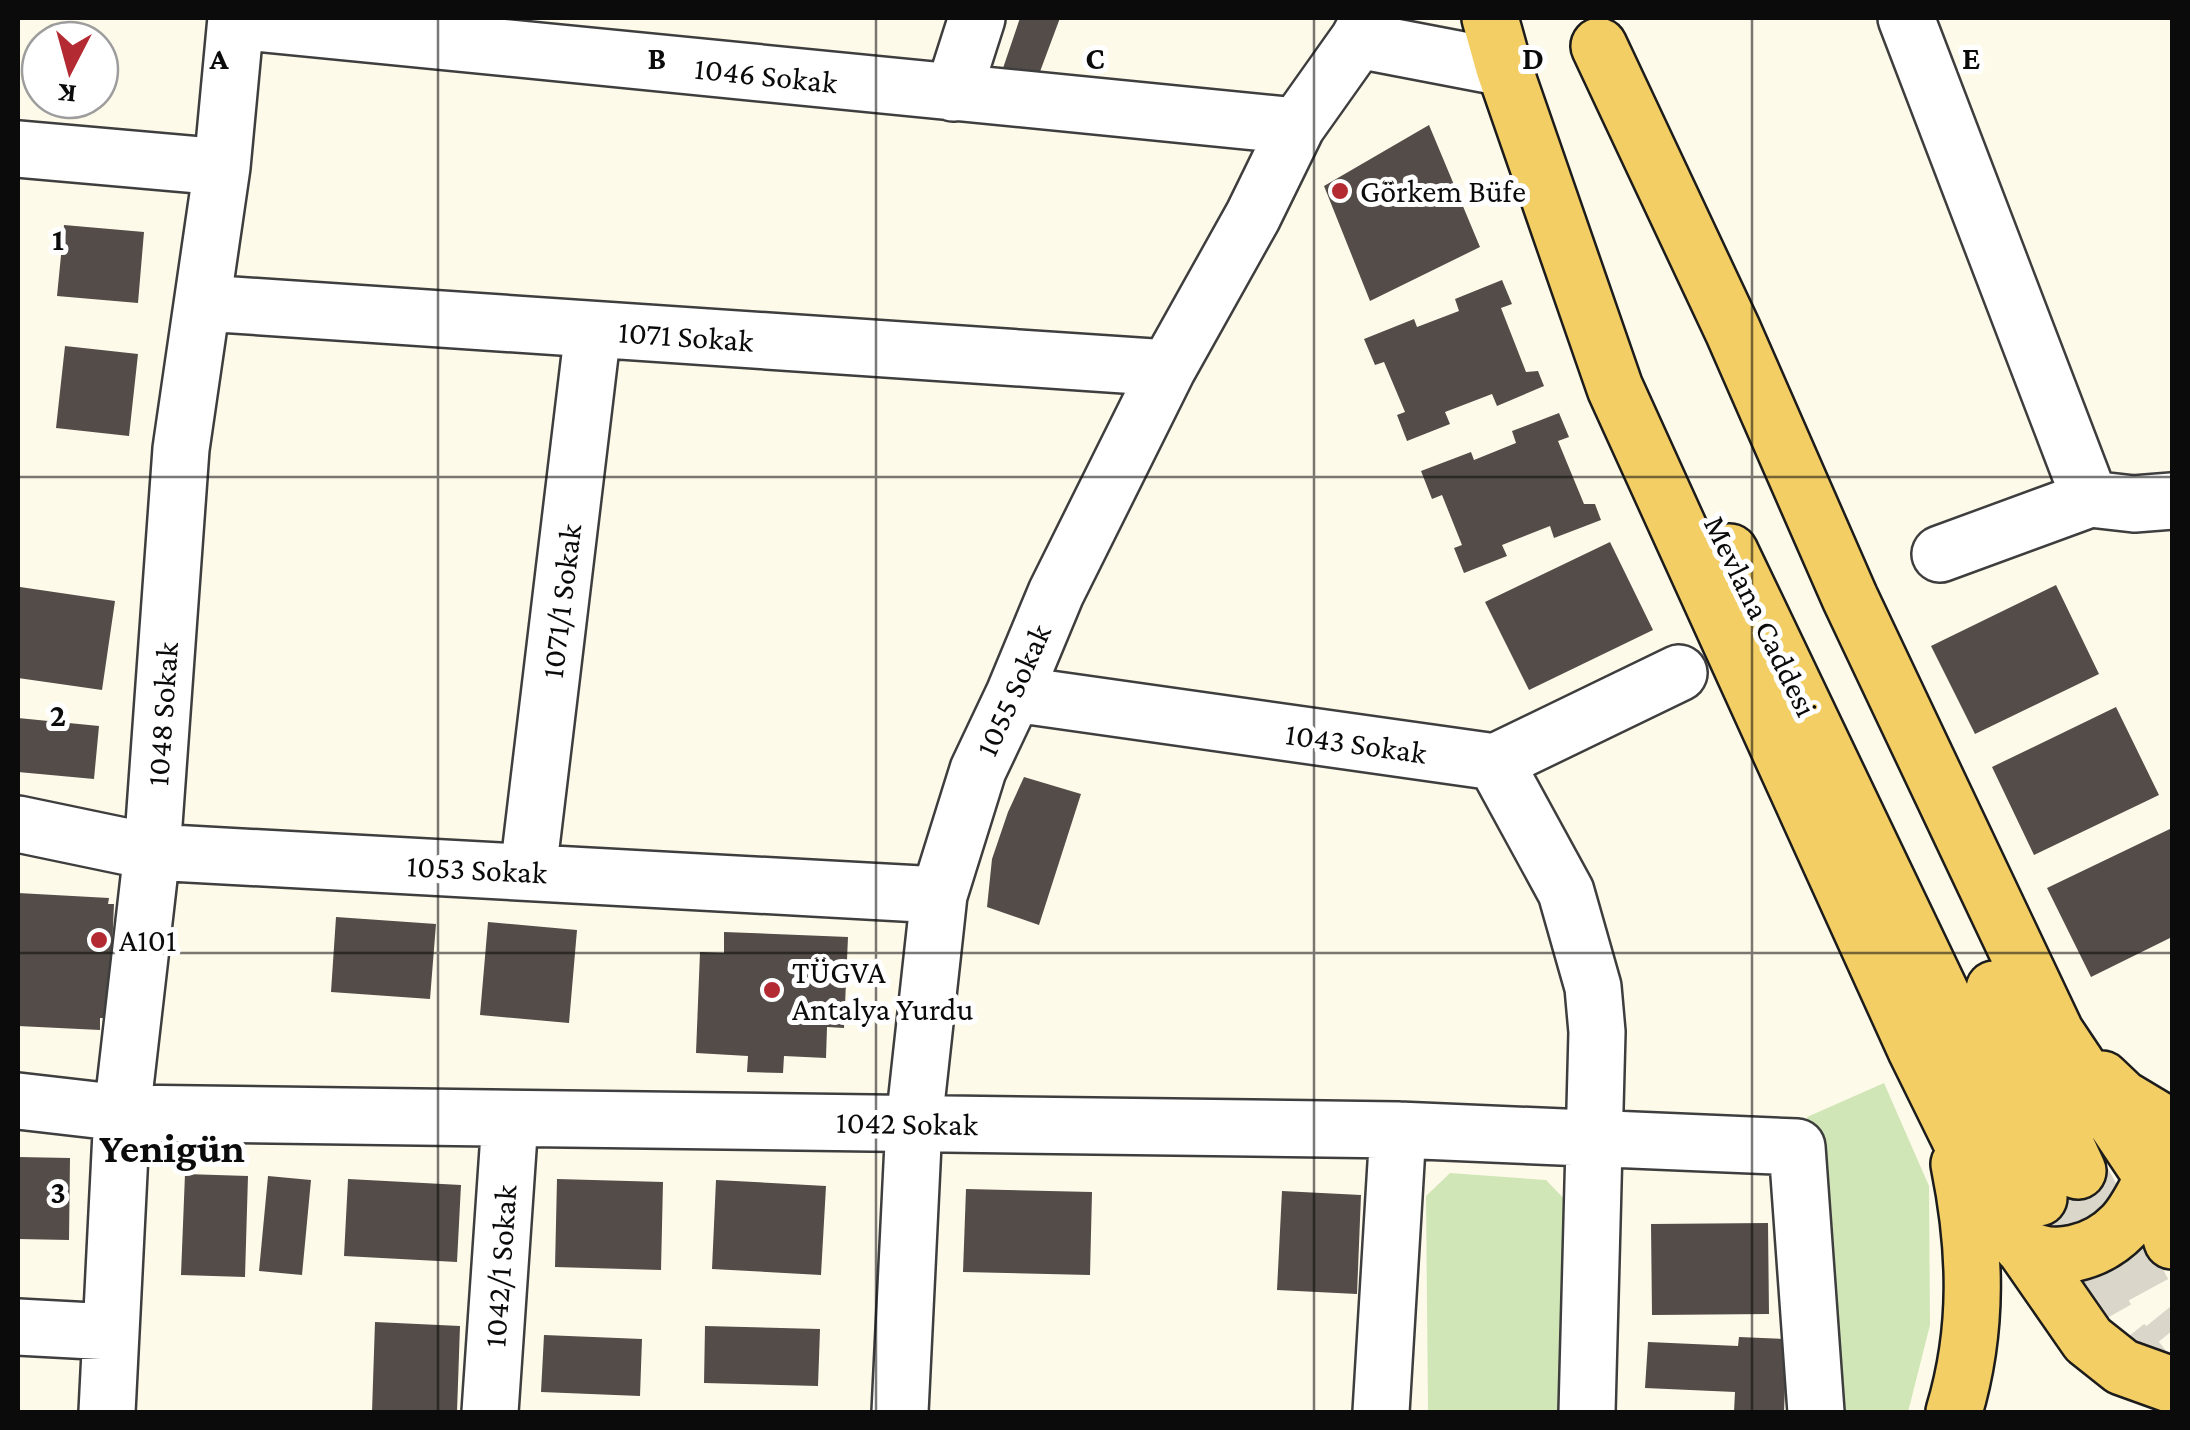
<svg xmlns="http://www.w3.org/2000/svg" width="2190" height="1430" font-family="'Crimson Pro',serif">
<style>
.green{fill:#d0e6b6}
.building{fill:#534c48}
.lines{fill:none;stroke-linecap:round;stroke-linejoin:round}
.major-tunnel{stroke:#dad6c9;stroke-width:55;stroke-dasharray:55 28;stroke-linecap:butt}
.minor-casing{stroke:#3e3e3e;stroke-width:60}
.major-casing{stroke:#1c1c1c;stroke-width:60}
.minor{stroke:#fff;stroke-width:55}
.major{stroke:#f3ce65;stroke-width:55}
.grid{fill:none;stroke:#0b0b0b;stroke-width:2.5;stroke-opacity:0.55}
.poi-dot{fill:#b42a33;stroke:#fff;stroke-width:4}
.labels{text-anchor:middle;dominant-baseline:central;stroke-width:10;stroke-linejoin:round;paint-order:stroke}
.street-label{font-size:32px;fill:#0b0b0b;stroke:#fff}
.poi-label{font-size:32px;fill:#0b0b0b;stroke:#fff;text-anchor:start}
.district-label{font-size:42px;font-weight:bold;fill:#0b0b0b;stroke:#fff}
.grid-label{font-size:32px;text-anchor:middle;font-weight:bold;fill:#0b0b0b;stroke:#fff;stroke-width:10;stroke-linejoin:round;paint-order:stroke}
</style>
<rect width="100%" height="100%" fill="#fefaea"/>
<path class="green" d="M1884 1083 1929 1186 1930 1325 1908 1412H1844L1807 1117Z
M1450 1173 1546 1180 1577 1212 1571 1412H1428L1426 1196Z"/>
<path class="building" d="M1020 18H1060L1035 85 1000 77Z
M1429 125 1480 247 1370 301 1324 186Z
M64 225 144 232 138 303 57 296Z
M1502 280 1512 304 1501 308 1526 372 1538 371 1544 386 1497 406 1492 394 1445 412 1450 424 1407 441 1397 415 1405 412 1384 362 1375 365 1364 339 1414 319 1417 327 1459 311 1455 299Z
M65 346 138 354 129 436 56 428Z
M1559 413 1569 437 1558 441 1584 504H1595L1601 520 1554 538 1550 526 1502 545 1507 556 1464 573 1454 548 1462 545 1442 495 1432 499 1421 471 1471 452 1474 460 1516 443 1512 431Z
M1610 542 1653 630 1529 690 1485 602Z
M2056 585 2099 674 1975 734 1931 646Z
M20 587 115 601 102 690 18 678Z
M2116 707 2159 795 2034 855 1992 767Z
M18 718 99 726 94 779 18 772Z
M1024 777 1081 794 1039 925 987 907 992 859 1008 812Z
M2172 828V937L2091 977 2047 888Z
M18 893 109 898 108 904H114L109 1018H100V1030L18 1026Z
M336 917 436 924 430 999 331 992Z
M488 922 577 930 569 1023 480 1015Z
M724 932 848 937 844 1028 827 1027 826 1058 784 1056 783 1073 747 1072 748 1056 696 1053 700 952 724 953Z
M18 1157 70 1158 69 1240 18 1239Z
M185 1174 248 1176 245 1277 181 1275Z
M268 1176 311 1180 302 1275 259 1271Z
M348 1179 461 1185 457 1262 344 1256Z
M557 1179 663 1182 661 1270 555 1267Z
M716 1180 826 1186 821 1275 712 1269Z
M966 1189 1092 1192 1090 1275 963 1272Z
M1282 1191 1361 1195 1357 1294 1277 1290Z
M1768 1223 1769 1314 1652 1315 1651 1224Z
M375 1322 460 1326 457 1412H372Z
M705 1326 820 1329 818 1386 704 1383Z
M544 1335 642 1339 640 1396 541 1392Z
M1739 1337 1787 1339 1784 1412H1734L1735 1392 1645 1388 1648 1342 1738 1346Z"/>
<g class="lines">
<path class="major-tunnel" d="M2078 1171 2151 1305 2172 1331
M2039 1198 2114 1330 2155 1381"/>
<g class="minor-casing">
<path id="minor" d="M1370 18 1358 40 1504 68
M1906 18 2090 499
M236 21 1297 126
M953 93 977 18
M18 149 222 167
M204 303 1168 368
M1940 554 2090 499 2134 504 2172 501
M1014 694 1495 762 1679 673
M1495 762 1566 892 1593 987 1597 1032 1587 1412
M18 824 152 852 939 895
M528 872 593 330
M18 1101 122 1113 1398 1130 1797 1147 1816 1412
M18 1327 111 1332
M107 1412 122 1113 152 852 181 449 222 167 236 18
M490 1412 510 1120
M900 1412 914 1123 939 895 978 770 1014 694 1056 593 1168 368 1253 216 1297 126 1358 40
M1381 1412 1398 1130"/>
</g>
<g class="major-casing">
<path id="major" d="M1490 18 1504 68 1615 388 1916 1050 1988 1196 2088 1340 2122 1367 2172 1385
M1599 46 1733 331 1850 598 2056 1033 2153 1178 2172 1241
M1730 552 2039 1198
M1994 989 2078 1171
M2102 1079 2122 1098 2172 1128
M2021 1245C2053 1266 2098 1252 2123 1226 2136 1213 2144 1194 2153 1178
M1954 1412C1979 1329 1976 1248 1959 1164"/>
</g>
<use href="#minor" class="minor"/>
<use href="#major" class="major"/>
</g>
<path class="grid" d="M438 18V1412M876 18V1412M1314 18V1412M1752 18V1412M18 477H2172M18 953H2172"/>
<g class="poi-dot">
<circle cx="1340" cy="191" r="10"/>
<circle cx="99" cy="940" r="10"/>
<circle cx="772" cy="990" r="10"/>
</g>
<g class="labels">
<g class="street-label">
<text transform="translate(766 75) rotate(6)">1046 Sokak</text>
<text transform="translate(686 336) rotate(4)">1071 Sokak</text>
<text transform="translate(561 601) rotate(-83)">1071/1 Sokak</text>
<text transform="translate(1761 616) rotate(64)">Mevlana Caddesi</text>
<text transform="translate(1013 690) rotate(-66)">1055 Sokak</text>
<text transform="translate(162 714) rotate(-86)">1048 Sokak</text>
<text transform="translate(1356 743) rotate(8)">1043 Sokak</text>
<text transform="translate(477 869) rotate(3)">1053 Sokak</text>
<text transform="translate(907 1123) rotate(1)">1042 Sokak</text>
<text transform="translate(500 1266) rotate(-86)">1042/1 Sokak</text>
</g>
<g class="poi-label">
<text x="1360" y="191">Görkem Büfe</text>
<text x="119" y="940">A101</text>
<text x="792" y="972">TÜGVA<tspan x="792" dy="37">Antalya Yurdu</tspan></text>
</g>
<g class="district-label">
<text x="172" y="1147">Yenigün</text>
</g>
</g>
<g class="grid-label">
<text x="219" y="69">A</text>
<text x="657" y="69">B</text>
<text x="1095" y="69">C</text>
<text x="1533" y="69">D</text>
<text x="1971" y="69">E</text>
<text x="58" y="250">1</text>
<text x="58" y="726">2</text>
<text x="58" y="1203">3</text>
</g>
<rect width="2190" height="1430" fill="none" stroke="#0b0b0b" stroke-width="40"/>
<g transform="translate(70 70) rotate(186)"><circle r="48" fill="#ffffff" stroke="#9d9d9d" stroke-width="2.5"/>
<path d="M0-8L18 38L0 25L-18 38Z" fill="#b42a33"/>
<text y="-15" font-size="28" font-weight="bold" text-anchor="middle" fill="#0b0b0b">K</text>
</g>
</svg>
